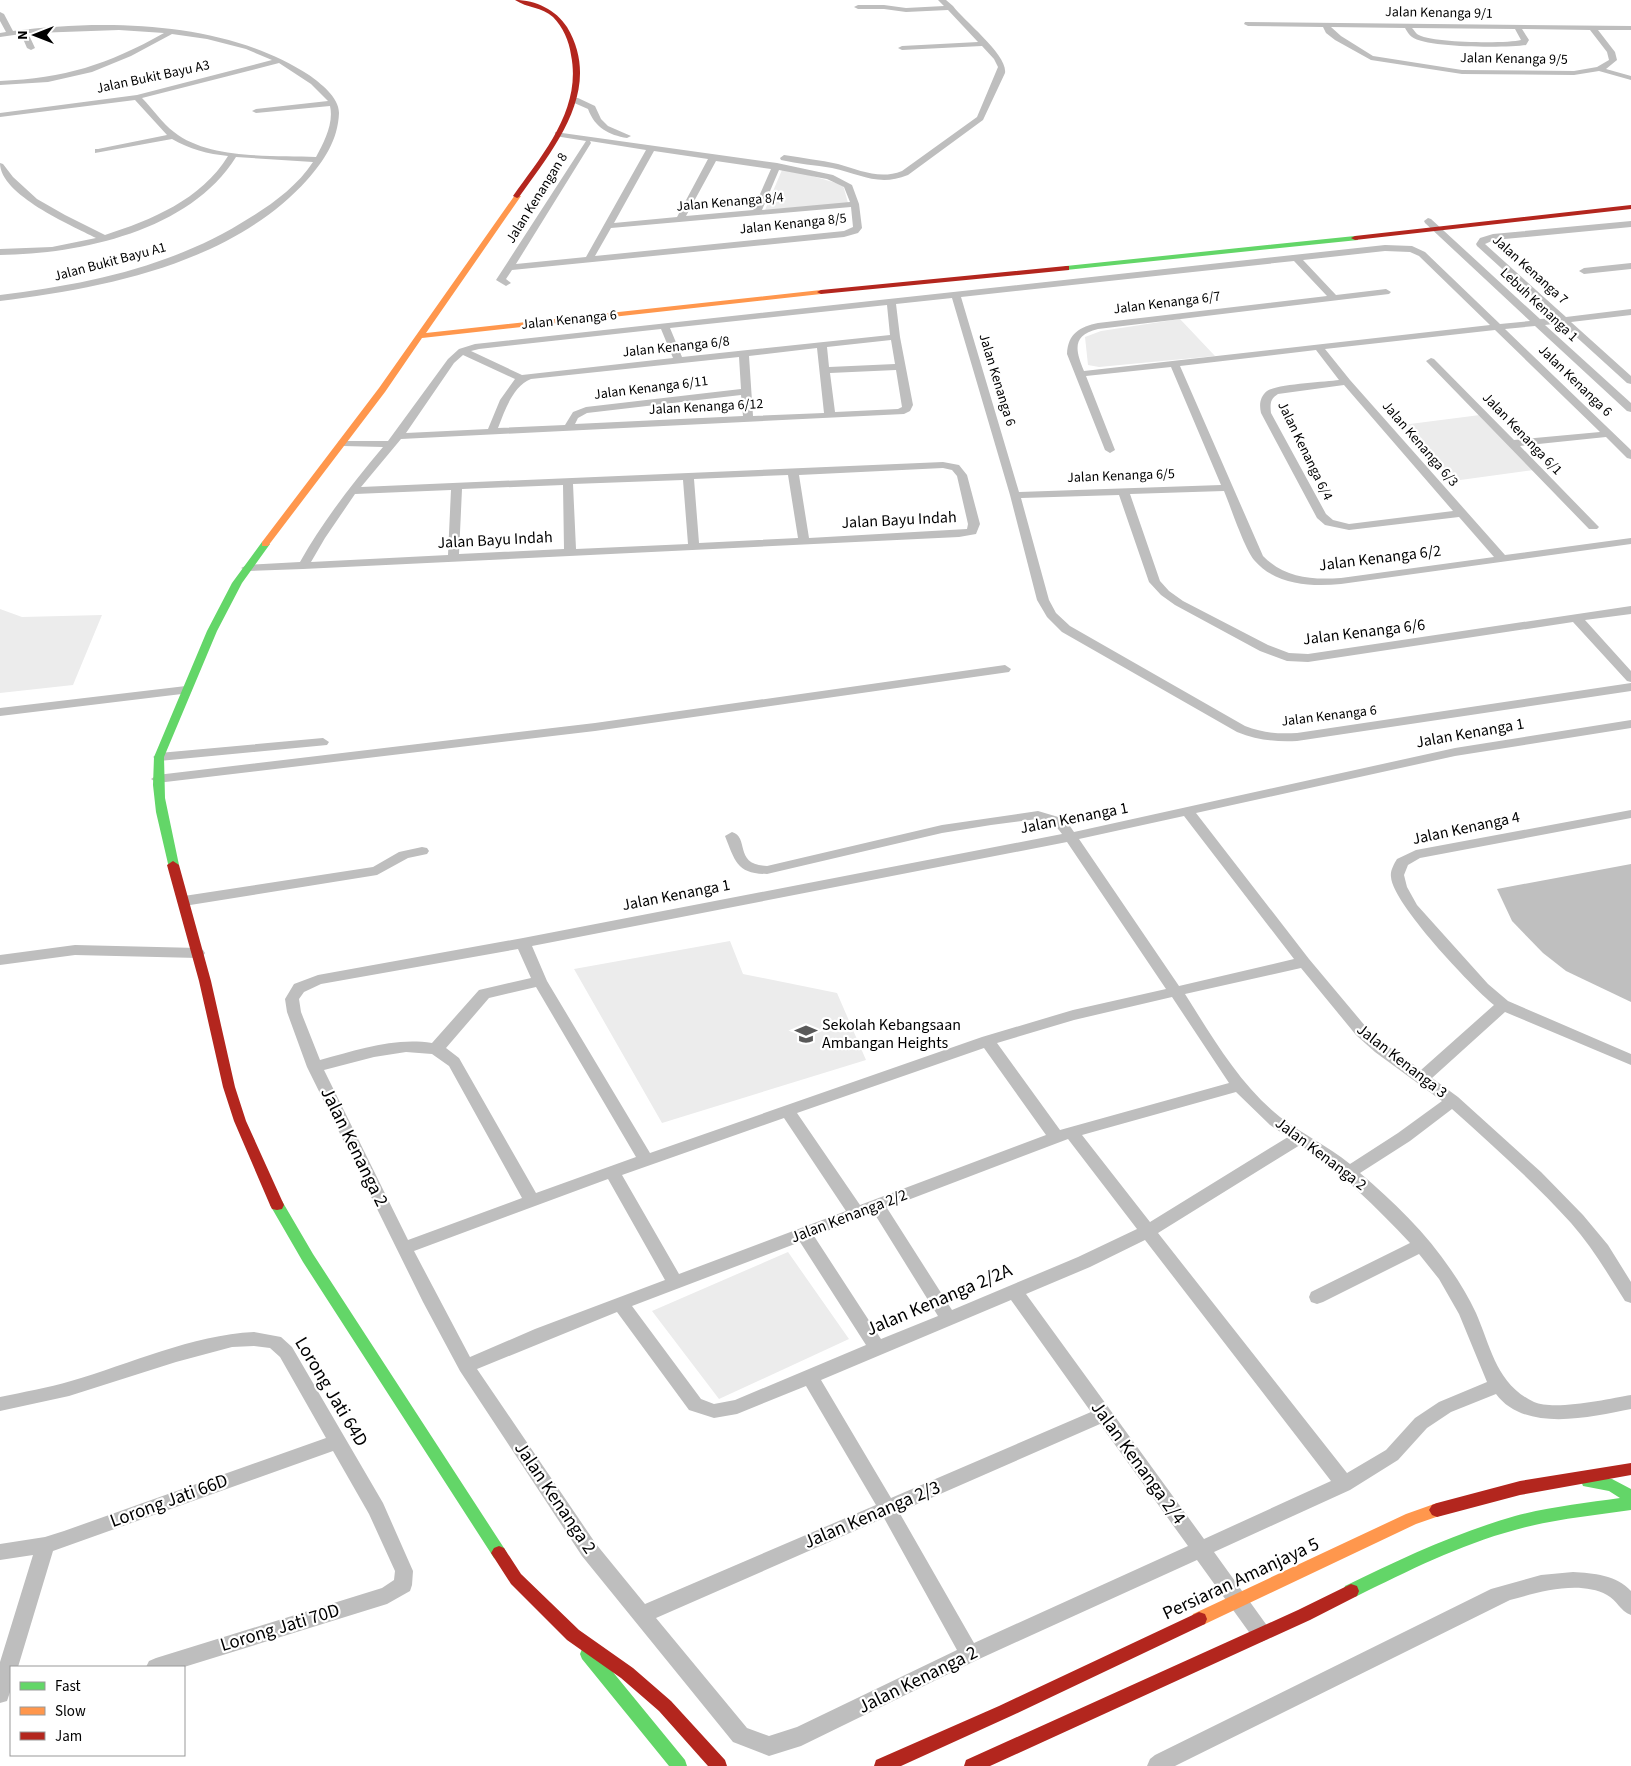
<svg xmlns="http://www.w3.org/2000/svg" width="1631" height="1766" font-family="'Source Sans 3',sans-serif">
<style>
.green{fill:#ececec}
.water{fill:#bfbfbf}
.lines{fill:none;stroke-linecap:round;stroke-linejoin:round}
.street{fill:#bebebe;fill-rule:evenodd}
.fast{fill:#63d668;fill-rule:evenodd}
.slow{fill:#ff974d;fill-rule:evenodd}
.jam{fill:#b3261e;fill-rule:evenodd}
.labels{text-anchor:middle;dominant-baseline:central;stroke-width:4.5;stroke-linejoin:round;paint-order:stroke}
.far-street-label{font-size:14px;fill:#000;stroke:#fff}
.street-label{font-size:16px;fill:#000;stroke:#fff}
.poi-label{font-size:16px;fill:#000;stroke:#fff;text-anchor:start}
.near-street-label{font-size:19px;fill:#000;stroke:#fff}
</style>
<rect width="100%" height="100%" fill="#fff"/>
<path class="green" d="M782 170 802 173 843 185 848 203 765 210Z
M1180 319 1215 356 1099 367 1088 365 1085 337 1101 331Z
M1480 415 1534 470 1453 481 1402 425Z
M0 609 22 617 102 615 73 685 0 693Z
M730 941 743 974 837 993 866 1060 662 1123 574 969Z
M788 1252 849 1339 719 1399 652 1311Z"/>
<path class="water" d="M1631 864V1002L1566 971 1543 953 1512 921 1497 889Z"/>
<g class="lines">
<path class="street" d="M938 0H946L953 6C964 21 1008 55 1005 73L983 120 908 175C878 187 861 174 832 168 815 165 798 164 781 160L780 158 784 155C802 158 820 160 838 164 860 170 879 180 902 171L977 117 998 67 994 59 982 46 902 50 898 48 902 46 978 42 948 10 906 12 884 9H858L854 7 858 5H884L906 8 944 6Z
M0 12 4 14 13 31C106 19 227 21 309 75 320 83 339 97 339 113 338 140 324 161 307 180 232 263 106 288 0 301V295C89 284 175 266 251 217 274 203 298 185 313 162L236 157C190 231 80 254 0 255V249L52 247 96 238C71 225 0 195 0 163L3 164 13 177 37 199 65 215 105 235C151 220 201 200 228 156 208 154 189 149 172 139L95 153V149H98L167 135 135 100 0 117V113L137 95 272 60 246 49 207 39 172 34 131 56 92 72 48 82 0 85V81C65 78 107 65 164 33L119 30 35 33H28L35 48 31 50 27 48 21 34 0 37V33L6 32 0 21ZM279 63 311 84 328 101 256 109 252 111 256 113 330 106C334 123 324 142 316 157 273 155 209 160 174 132 162 123 153 109 142 98Z
M1245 22 1631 26V30H1598L1615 52 1617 60 1606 69 1631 76V80L1599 71 1574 75 1462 74 1371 60 1335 40 1326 33 1323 27 1248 26 1244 24ZM1331 27 1405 28C1407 31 1409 35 1412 37 1426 48 1507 48 1526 45L1529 40 1522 29 1590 30 1607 52 1609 60 1597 67 1574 71 1462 70 1373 56 1341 36ZM1412 28 1515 29 1521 40C1506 44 1429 43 1417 34 1415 32 1414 30 1412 28Z
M572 98H578L595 106 601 119 608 126 631 136 627 138C609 135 595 128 588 109L572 102Z
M555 132 777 163 833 175 852 185 859 204 862 228 858 233 844 237 512 270 506 279 511 283 506 286 496 280 586 141 555 136ZM590 141 646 150 586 257 516 264 591 143ZM654 151 708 159 677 217 614 223ZM716 161 771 169 753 210 686 216ZM779 170 827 179 844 187 850 202 762 210ZM851 207 853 227 844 231 595 256 611 228Z
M1428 218 1431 219 1540 319 1556 318 1477 246 1476 244 1480 238 1493 234 1631 221V227L1494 240 1485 244 1566 317 1631 309V315L1571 322 1631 376V384L1627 383 1561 323 1545 325 1631 403V412L1627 411 1535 326 1505 329 1631 450V459L1627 458 1606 437 1520 446 1597 525 1599 527 1597 529H1589L1426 361 1431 358 1434 359 1514 440 1600 432 1495 330 1325 349 1350 380 1505 555 1631 538V544L1341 584C1311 587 1275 585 1254 560 1244 547 1231 508 1224 491L1130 494 1160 581 1169 591 1183 601 1268 645 1289 653 1308 654 1631 606V614L1585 620 1631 671V682L1627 681 1573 622 1308 662 1287 661 1260 651 1175 605 1161 595 1149 582 1119 495 1021 498 1049 600 1056 613 1070 626 1245 726C1263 733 1278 734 1297 733L1631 683V691L1297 741C1275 742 1257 740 1237 732L1062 632 1047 617 1037 600 1010 495 952 298 896 304 900 337 913 405 910 411 904 414 401 439 361 487 943 462 959 465 967 475 980 524 976 534 959 537 303 569 247 571 241 568 247 565 300 562C323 521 352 484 383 447L343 446 338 443 339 441H388L448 359 459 349 475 344 1385 245 1412 246 1425 252 1500 324 1530 321 1425 223 1424 221ZM1385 251 1410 252 1419 256 1490 325 1084 371C1075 350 1072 335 1098 329L1389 294 1391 292 1386 289 1336 295 1303 260ZM1294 261 1327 296 1098 323C1080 327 1068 333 1067 354L1105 450 1110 453 1115 450 1086 376 1171 367 1221 485 1019 492 961 297ZM887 305 890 335 682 357 670 328ZM661 329 673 358 522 375 471 351 479 349ZM891 340 895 364 829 367 827 347ZM817 348 824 413 753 416 749 356ZM1316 350 1339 380C1325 382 1277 384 1267 391 1260 397 1259 404 1261 413L1317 518 1325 525 1349 530 1459 517 1494 557 1341 578C1311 580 1285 578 1263 556L1180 366ZM463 355 515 379 500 400 488 429 406 433 454 363ZM739 357 741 389 586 407 573 412 565 425 498 428C505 410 513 386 531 379ZM896 370 902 407 898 409 835 412 830 373ZM1344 385 1453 511 1349 524 1333 520 1326 514 1271 413C1270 404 1270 399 1278 394ZM741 395 743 416 575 424 578 418 587 413ZM943 468 952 470 957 476 968 524 967 529 809 538 799 475ZM788 475 798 538 699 543 694 479ZM683 480 688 544 576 549 573 484ZM563 485 564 549 459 554 462 489ZM451 490 448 555 311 562 325 538 355 494Z
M1631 263V269L1584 274 1579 271 1584 268Z
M1005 665 1011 669 1009 672 595 731 157 783 151 779 157 775 595 723Z
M186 686 190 687 192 690 190 693 0 716V708Z
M1631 720V728L1455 756 1196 813 1309 959 1366 1027 1385 1044 1421 1070 1494 1005C1471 986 1393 904 1391 877 1390 871 1394 864 1397 859L1416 850 1631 810V818L1420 858 1408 865 1404 875 1407 887 1417 905 1488 984 1508 1001 1631 1054V1065L1505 1012 1432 1078 1458 1097 1541 1172 1583 1215 1608 1245 1631 1282V1303L1625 1301C1608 1274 1592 1247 1571 1223 1534 1182 1493 1146 1452 1109L1410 1141 1360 1173C1393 1201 1427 1234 1451 1270 1460 1283 1469 1298 1476 1313 1491 1347 1496 1384 1534 1402 1554 1411 1608 1399 1631 1395V1409C1591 1417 1525 1433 1496 1394L1451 1412 1427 1428 1398 1460 1350 1490 1214 1552 1268 1627 1271 1633 1268 1639 1261 1642 1254 1639 1197 1560 977 1660 801 1746 769 1756 733 1742 582 1556 460 1371 423 1302 307 1067 287 1012 285 999 294 984 318 975 523 938 1062 834 1055 825 1037 819 991 825 942 833 767 874C737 874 735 861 725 836L732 832C750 837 733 865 767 866L942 825 1038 811 1065 819 1074 832 1455 748ZM1184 816 1294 959 1179 986 1079 839ZM1067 842 1166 989 1073 1010 982 1037 650 1153 547 981 532 946ZM518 949 531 978 479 990 432 1043C394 1037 357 1050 320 1060L301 1012 299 999 304 992 321 984ZM1301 968 1356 1035 1375 1052 1442 1101 1398 1133 1350 1164C1328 1146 1302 1134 1280 1117 1239 1084 1213 1038 1185 994ZM536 987 636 1157 536 1193 459 1058 446 1048 489 998ZM1172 997 1229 1083 1060 1130 997 1043 1074 1020ZM984 1048 1046 1135 860 1205 797 1113ZM406 1052 432 1054 449 1066 522 1198 408 1240 324 1070 374 1057ZM1236 1092 1270 1125 1288 1137 1150 1222 1082 1135ZM784 1118 846 1211 679 1274 622 1175ZM1068 1139 1137 1229 1078 1257 952 1310 887 1208ZM1300 1145C1342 1173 1376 1207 1410 1243L1311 1292 1309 1297 1311 1302 1317 1304 1323 1302 1419 1254 1439 1279 1459 1314 1487 1382 1439 1402 1415 1418 1386 1450 1347 1473 1158 1233ZM608 1179 665 1280 535 1329 470 1357 414 1251ZM874 1213 938 1316 881 1339 814 1236ZM1145 1240 1331 1481 1204 1539 1026 1294 1090 1267ZM800 1242 866 1345 735 1400 714 1404 701 1399 632 1306ZM1011 1300 1091 1412 891 1498 821 1380ZM617 1312 689 1410 714 1418 737 1414 806 1386 876 1505 645 1604 596 1544 477 1369ZM1100 1424 1188 1546 974 1643 899 1512ZM884 1518 957 1650 797 1727 769 1736 747 1728 656 1618Z
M323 738 329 742 327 745 159 761 153 757 159 753Z
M422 847 427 848 429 851 427 854 408 858 377 875 184 906 179 904 177 901 179 898 184 896 373 867 399 852Z
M75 945 198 948 203 950 205 953 203 956 198 958 75 955 0 965V955Z
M254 1332 281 1337 292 1347 383 1503 413 1571 412 1585 410 1591 387 1604 184 1667H146L149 1661 156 1658 382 1588 394 1580 395 1571 369 1514 333 1451 53 1551 18 1667H11V1689L7 1701 0 1703V1662L33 1555 0 1560V1544L45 1537 64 1531 326 1438 280 1357 270 1348 254 1346 232 1347 176 1362 69 1396 0 1411V1397C23 1392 48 1388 71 1381 130 1364 192 1335 254 1332Z
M1573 1572C1593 1573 1617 1575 1631 1591V1615C1620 1611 1617 1600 1607 1595 1579 1580 1539 1592 1510 1600L1175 1766H1147L1150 1759 1155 1755 1491 1589 1541 1575Z"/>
<path class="fast" d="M1355 236H1358V240L1066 270 1062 268 1066 266Z
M265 541 270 544 242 583 217 631 164 757 165 798 179 865 173 869 169 868 156 812 153 785 154 757 207 631 232 583 262 542Z
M277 1200 282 1201 313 1254 504 1548 507 1553 504 1558 499 1560 494 1558 303 1262 270 1205 272 1201Z
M1588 1475 1612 1479 1631 1489V1510C1592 1516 1553 1519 1515 1530 1459 1545 1408 1571 1357 1596L1351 1598 1345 1596 1343 1591 1345 1586C1400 1559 1456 1533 1515 1516 1549 1507 1585 1503 1620 1498L1609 1491 1583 1486 1581 1481 1583 1476Z
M588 1647 594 1649 685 1760 687 1766H669L582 1659 580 1654 582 1649Z"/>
<path class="slow" d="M515 195 521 196 426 333 821 290 825 292 821 294 422 338 385 392 268 546H262V542L379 388Z
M1437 1503 1442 1505 1445 1510 1442 1515 1416 1524 1205 1624 1199 1626 1193 1624 1191 1619 1193 1614 1406 1514Z"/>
<path class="jam" d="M515 0C536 0 556 10 567 27 604 89 554 148 519 197L517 198 513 196C543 154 582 109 571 55 569 41 563 27 553 17 542 7 527 8 515 0Z
M1631 205V209L1355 240 1351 238 1355 236Z
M1066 266H1069V270L821 294 817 292 821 290Z
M173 861 179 865 211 981 235 1087 246 1121 284 1205 282 1209 277 1210 272 1209 270 1205 234 1121 223 1087 199 981 167 865Z
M1631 1463V1475L1520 1495 1437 1517 1432 1515 1429 1510 1432 1505 1437 1503 1520 1481Z
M499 1546 504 1548 521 1574 579 1630 633 1668 671 1701 725 1760 727 1766H708L659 1711 621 1678 567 1640 511 1584 491 1553 494 1548Z
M1351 1584 1357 1586 1359 1591 1357 1596 1310 1620 990 1766H964L966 1760 1298 1610Z
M1199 1612 1205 1614 1207 1619 1205 1624 1011 1716 901 1766H874L876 1760 999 1706Z"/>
</g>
<defs>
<g id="school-bare" transform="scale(1.725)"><path d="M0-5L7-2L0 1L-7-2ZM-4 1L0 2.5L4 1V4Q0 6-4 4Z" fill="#595959" stroke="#fff" stroke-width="2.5" paint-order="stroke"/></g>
</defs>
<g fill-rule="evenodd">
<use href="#school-bare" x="806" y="1034"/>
</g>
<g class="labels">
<g class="far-street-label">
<text transform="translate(1439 13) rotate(1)">Jalan Kenanga 9/1</text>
<text transform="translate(1514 59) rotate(1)">Jalan Kenanga 9/5</text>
<text transform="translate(153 77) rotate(-12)">Jalan Bukit Bayu A3</text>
<text transform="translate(537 198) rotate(-58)">Jalan Kenangan 8</text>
<text transform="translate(730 202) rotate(-5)">Jalan Kenanga 8/4</text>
<text transform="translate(793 224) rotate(-6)">Jalan Kenanga 8/5</text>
<text transform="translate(110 262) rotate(-15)">Jalan Bukit Bayu A1</text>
<text transform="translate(1530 270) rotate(42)">Jalan Kenanga 7</text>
<text transform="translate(1167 303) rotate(-7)">Jalan Kenanga 6/7</text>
<text transform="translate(1539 305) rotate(43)">Lebuh Kenanga 1</text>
<text transform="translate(569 320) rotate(-6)">Jalan Kenanga 6</text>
<text transform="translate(676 347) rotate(-6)">Jalan Kenanga 6/8</text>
<text transform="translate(997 380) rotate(73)">Jalan Kenanga 6</text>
<text transform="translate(1575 381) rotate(44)">Jalan Kenanga 6</text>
<text transform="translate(651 388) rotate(-7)">Jalan Kenanga 6/11</text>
<text transform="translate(706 407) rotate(-3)">Jalan Kenanga 6/12</text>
<text transform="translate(1522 434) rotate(46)">Jalan Kenanga 6/1</text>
<text transform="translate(1420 444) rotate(49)">Jalan Kenanga 6/3</text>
<text transform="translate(1305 451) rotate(64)">Jalan Kenanga 6/4</text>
<text transform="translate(1121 476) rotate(-2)">Jalan Kenanga 6/5</text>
<text transform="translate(1329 716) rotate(-7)">Jalan Kenanga 6</text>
</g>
<g class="street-label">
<text transform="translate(899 520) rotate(-3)">Jalan Bayu Indah</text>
<text transform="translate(495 540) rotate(-3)">Jalan Bayu Indah</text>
<text transform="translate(1380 558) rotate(-7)">Jalan Kenanga 6/2</text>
<text transform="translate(1364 632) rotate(-7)">Jalan Kenanga 6/6</text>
<text transform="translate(1470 733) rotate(-10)">Jalan Kenanga 1</text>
<text transform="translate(1074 818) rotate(-11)">Jalan Kenanga 1</text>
<text transform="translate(1466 828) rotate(-12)">Jalan Kenanga 4</text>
<text transform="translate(676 895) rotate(-11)">Jalan Kenanga 1</text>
<text transform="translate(1402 1061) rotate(38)">Jalan Kenanga 3</text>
<text transform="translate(1321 1154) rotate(37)">Jalan Kenanga 2</text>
<text transform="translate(849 1216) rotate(-21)">Jalan Kenanga 2/2</text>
</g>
<g class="poi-label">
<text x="822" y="1025">Sekolah Kebangsaan<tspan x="822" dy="18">Ambangan Heights</tspan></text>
</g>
<g class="near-street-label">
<text transform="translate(354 1147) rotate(64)">Jalan Kenanga 2</text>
<text transform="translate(939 1300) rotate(-23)">Jalan Kenanga 2/2A</text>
<text transform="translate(331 1392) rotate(59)">Lorong Jati 64D</text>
<text transform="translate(1138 1463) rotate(54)">Jalan Kenanga 2/4</text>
<text transform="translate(555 1498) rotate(56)">Jalan Kenanga 2</text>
<text transform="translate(169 1501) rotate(-20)">Lorong Jati 66D</text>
<text transform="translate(872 1515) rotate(-23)">Jalan Kenanga 2/3</text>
<text transform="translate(1241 1579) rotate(-25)">Persiaran Amanjaya 5</text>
<text transform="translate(280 1628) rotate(-17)">Lorong Jati 70D</text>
<text transform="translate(918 1680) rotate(-26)">Jalan Kenanga 2</text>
</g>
</g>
<rect x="10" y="1666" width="175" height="90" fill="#ffffff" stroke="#999999"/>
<rect x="20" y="1682" width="25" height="8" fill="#63d668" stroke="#999999"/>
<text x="55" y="1691" font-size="15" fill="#000000">Fast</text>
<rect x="20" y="1707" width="25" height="8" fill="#ff974d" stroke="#999999"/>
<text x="55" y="1716" font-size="15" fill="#000000">Slow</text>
<rect x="20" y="1732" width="25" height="8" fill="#b3261e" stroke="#999999"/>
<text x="55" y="1741" font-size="15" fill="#000000">Jam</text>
<g transform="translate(35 35) rotate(270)" stroke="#ffffff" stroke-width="4" paint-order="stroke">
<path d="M0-4L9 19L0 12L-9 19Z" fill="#000000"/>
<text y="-8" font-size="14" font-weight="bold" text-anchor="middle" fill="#000000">N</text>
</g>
</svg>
